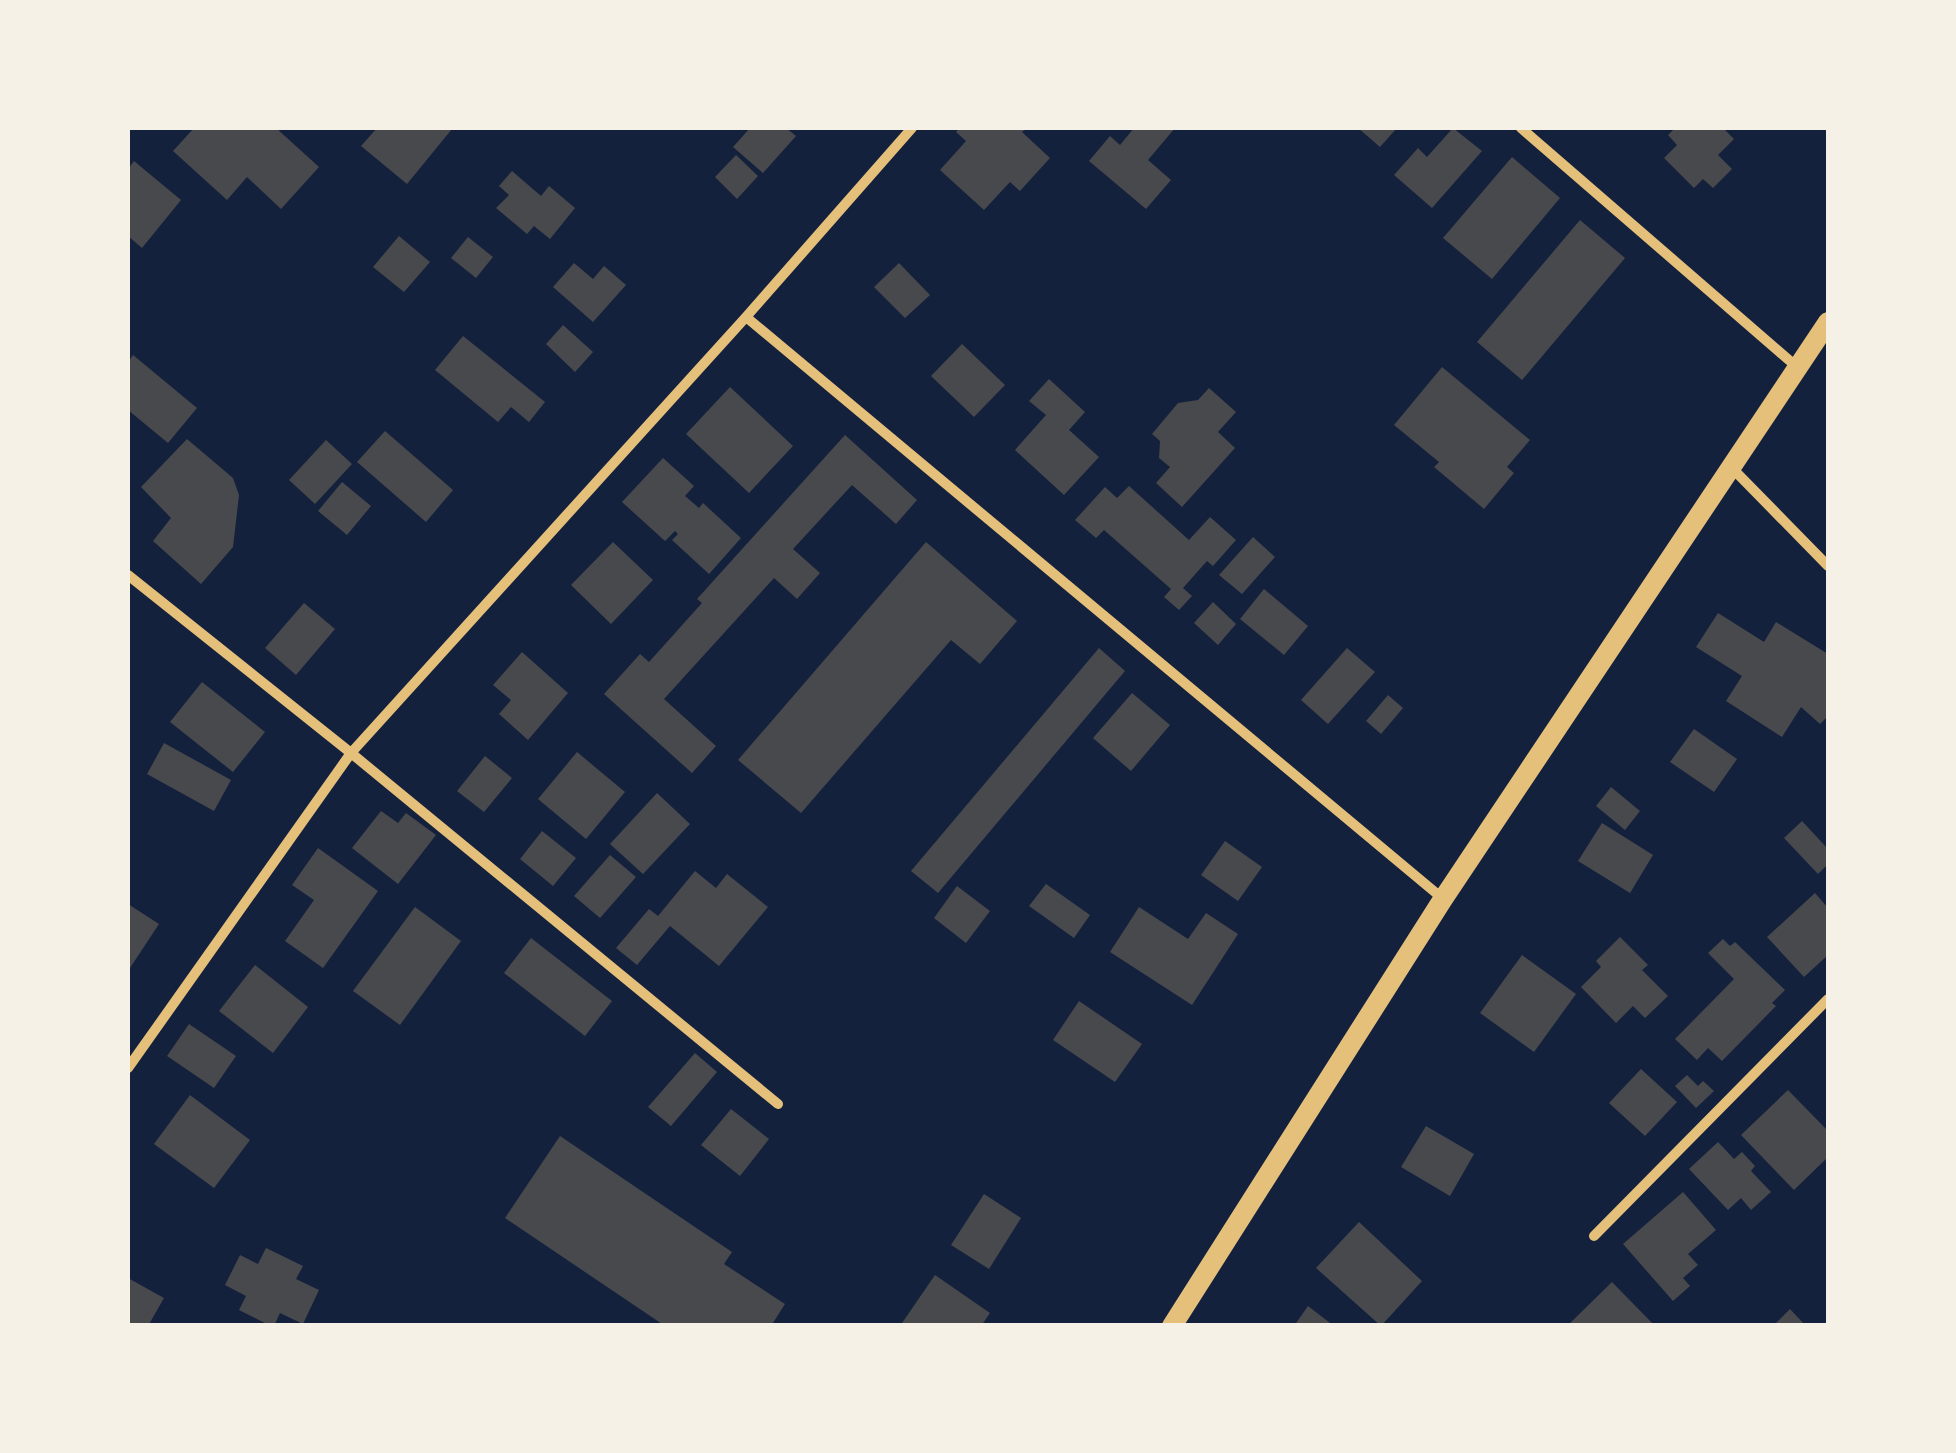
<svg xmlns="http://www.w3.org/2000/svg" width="1956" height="1453" font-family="'Fira Sans Condensed',sans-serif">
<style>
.building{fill:#48494c}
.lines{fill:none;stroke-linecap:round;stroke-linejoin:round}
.minor{stroke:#e5c07b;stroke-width:10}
.secondary{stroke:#e5c07b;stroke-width:20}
</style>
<rect width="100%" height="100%" fill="#14213d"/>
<path class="building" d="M194 128H276L319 167 281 209 247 177 227 200 173 151Z
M377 128H450L452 129 407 184 361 146Z
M750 128H786L796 136 763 173 733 147Z
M960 128H1027L1022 132 1050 158 1020 191 1010 182 984 210 940 170 966 141 956 132Z
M1134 128H1175L1148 160 1171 180 1146 209 1089 161 1110 136 1120 145Z
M1358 128H1397L1380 147Z
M1453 128 1482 151 1432 208 1394 175 1418 148 1427 157Z
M1675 128H1723L1734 139 1718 155 1732 169 1713 188 1703 179 1694 188 1664 158 1677 145 1668 135Z
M736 155 758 176 737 199 715 177Z
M1512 157 1560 198 1492 279 1443 238Z
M134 161 181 200 142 248 128 236V169Z
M512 171 541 196 549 186 575 208 550 239 534 226 527 234 496 208 509 195 499 186Z
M1580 220 1625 258 1522 380 1477 342Z
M399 236 430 262 404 292 373 267Z
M468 237 493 257 476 278 451 258Z
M574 263 593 279 604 266 626 285 593 322 553 287Z
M899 263 930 295 905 318 874 287Z
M563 325 593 352 575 372 546 344Z
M463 336 545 402 529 422 511 407 498 422 435 370Z
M962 344 1005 385 974 417 931 376Z
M133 355 197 408 168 443 128 410V362Z
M1442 367 1530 440 1507 467 1514 473 1484 509 1434 467 1439 462 1394 425Z
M1049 379 1085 412 1069 430 1099 457 1064 495 1015 450 1046 415 1029 401Z
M730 387 793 446 749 493 686 434Z
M1209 388 1236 412 1218 432 1235 448 1182 507 1156 483 1170 467 1159 458 1160 441 1152 434 1178 403 1198 400Z
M385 431 453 490 426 522 357 462Z
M845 435 917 500 896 524 852 485 793 549 820 573 797 599 774 578 664 699 716 746 692 773 604 694 640 654 649 662 702 603 697 599Z
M187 439 233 478 239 495 233 547 201 584 153 541 171 518 141 487Z
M326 440 352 464 315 504 289 480Z
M663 458 694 486 685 496 699 508 703 503 741 538 709 574 672 540 678 534 675 531 665 541 622 502Z
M342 482 371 506 347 535 318 511Z
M1129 486 1189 540 1210 517 1236 540 1213 566 1207 561 1183 588 1192 596 1179 610 1164 597 1171 589 1104 530 1096 538 1075 520 1105 487 1117 498Z
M1253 537 1275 557 1242 594 1219 575Z
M613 542 653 580 611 624 571 585Z
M926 542 1017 621 980 664 951 640 801 813 738 760Z
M1264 589 1308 626 1284 655 1240 619Z
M1213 602 1236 624 1218 645 1194 623Z
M304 603 335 629 296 675 265 648Z
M1718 613 1764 642 1776 622 1828 654V716L1820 724 1801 707 1782 737 1726 701 1742 676 1696 647Z
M1099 648 1125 671 938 893 911 871Z
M1347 648 1375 672 1328 724 1301 700Z
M522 652 568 693 528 740 499 714 511 700 493 685Z
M202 682 265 732 233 772 170 722Z
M1132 693 1170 725 1131 771 1093 738Z
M1388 695 1403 708 1381 734 1366 721Z
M1694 729 1737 759 1714 792 1670 762Z
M164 743 231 780 214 811 147 774Z
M577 752 625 792 586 839 538 799Z
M485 756 512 778 484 812 457 791Z
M1611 787 1640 811 1625 830 1596 806Z
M657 793 690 824 643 874 610 844Z
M381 811 398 823 406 813 436 835 398 884 352 848Z
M1802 821 1828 849V864L1818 874 1784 838Z
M1602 823 1653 855 1630 893 1578 861Z
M542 831 576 858 553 886 520 859Z
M1225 841 1262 867 1238 901 1201 875Z
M318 848 378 891 323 968 285 941 314 900 292 885Z
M610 855 636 877 600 918 574 896Z
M695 871 716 888 727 874 768 907 719 966 670 926 637 965 616 948 649 909 658 916Z
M1046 884 1090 915 1074 938 1029 906Z
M957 886 990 911 966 943 934 918Z
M1815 893 1828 908V955L1804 977 1767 937Z
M128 904 159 924 128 971Z
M415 907 461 941 400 1025 353 991Z
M1139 907 1188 939 1206 913 1238 934 1192 1005 1110 952Z
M1620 937 1648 965 1642 970 1668 996 1645 1018 1633 1006 1616 1023 1581 987 1601 967 1596 961Z
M531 938 612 1001 585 1036 504 973Z
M1723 939 1730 946 1735 942 1785 990 1772 1003 1776 1006 1722 1061 1708 1048 1697 1060 1675 1039 1734 979 1708 953Z
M1522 955 1576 994 1534 1052 1480 1013Z
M255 965 308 1007 273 1053 219 1011Z
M1079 1001 1142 1044 1115 1082 1053 1040Z
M189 1024 236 1056 214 1088 167 1056Z
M695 1053 717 1072 671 1126 648 1107Z
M1641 1069 1677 1102 1645 1136 1609 1103Z
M1687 1075 1698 1086 1703 1081 1714 1091 1696 1108 1675 1086Z
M1788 1090 1828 1131V1157L1794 1190 1741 1135Z
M190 1095 250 1140 214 1188 154 1144Z
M731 1109 769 1139 740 1176 701 1145Z
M1426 1126 1474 1154 1450 1196 1401 1167Z
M560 1136 732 1252 724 1264 785 1304 771 1326H665L505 1218Z
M1718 1142 1734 1159 1742 1152 1755 1166 1751 1171 1771 1192 1751 1210 1741 1198 1728 1210 1689 1169Z
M1683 1192 1716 1230 1688 1254 1698 1265 1683 1278 1690 1286 1673 1301 1623 1244Z
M984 1194 1021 1218 989 1269 951 1245Z
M1359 1222 1422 1281 1381 1326 1316 1268Z
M266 1248 303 1266 296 1279 319 1290 303 1324 280 1313 274 1326H271L239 1310 246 1296 225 1285 240 1255 258 1264Z
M935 1275 990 1313 981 1326H900Z
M128 1278 164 1298 148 1326H128Z
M1612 1282 1655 1326H1567Z
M1308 1306 1334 1326H1294Z
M1790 1309 1806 1326H1773Z"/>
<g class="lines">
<path class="minor" d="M1521 128 1797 367
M746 317 1442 898
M1732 468 1828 566
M128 575 351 753 778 1104
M128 1068 351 753 746 317 912 128
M1594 1236 1828 999"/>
<path class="secondary" d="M1172 1326 1443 899 1828 322"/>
</g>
<rect width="1956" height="1453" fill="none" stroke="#f6f1e7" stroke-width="260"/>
</svg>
